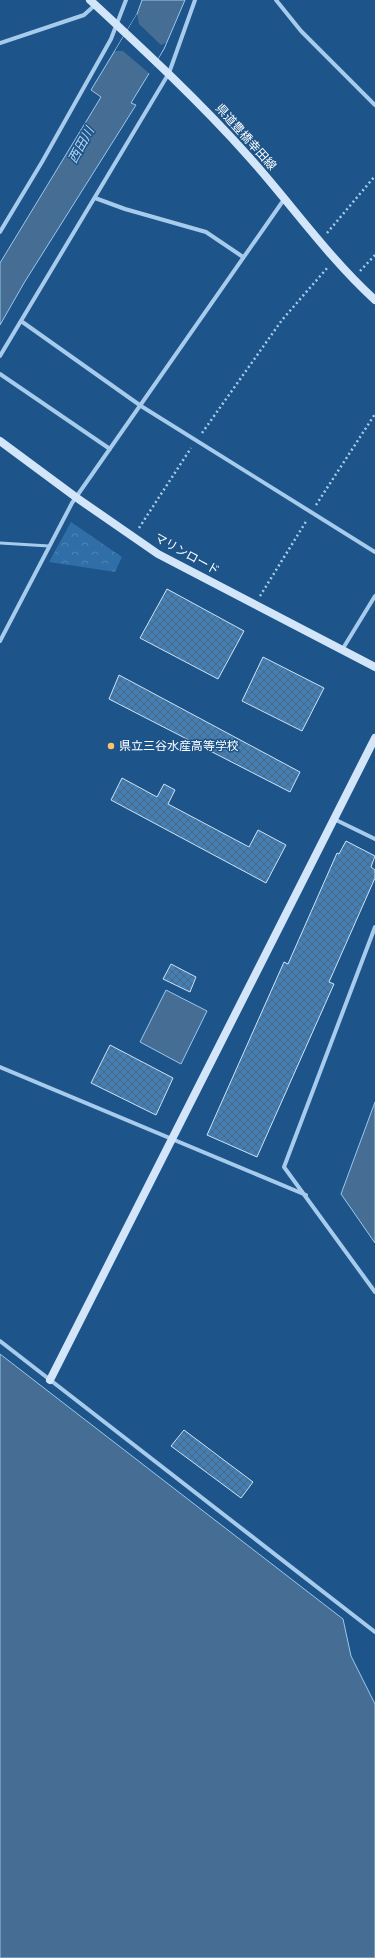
<svg xmlns="http://www.w3.org/2000/svg" width="375" height="1958" font-family="'Asap Condensed','Noto Sans JP',sans-serif">
<style>
.park{fill:url(#park-crowns)}
.water{fill:#466e94;stroke:#9ac7ee}
.pier{fill:#1d5489}
.building{fill:url(#building-cross-hatch);stroke:#cce4f9}
.lines{fill:none;stroke-linecap:round;stroke-linejoin:round}
.path{stroke:#a7cbec;stroke-width:2.5;stroke-dasharray:2 3;stroke-linecap:butt}
.lane{stroke:#a7cbec;stroke-width:3}
.street{stroke:#a7cbec;stroke-width:4}
.secondary{stroke:#d3e6f9;stroke-width:8}
.poi-dot{fill:#fcc565;stroke:#1d5489;stroke-width:1.5}
.labels{text-anchor:middle;dominant-baseline:central;stroke-width:3;stroke-linejoin:round;paint-order:stroke}
.street-label{font-size:12px;fill:#fff;stroke:#1d5489}
.poi-label{font-size:12px;fill:#fff;stroke:#1d5489;text-anchor:start}
.water-label{font-size:13px;font-style:italic;fill:#b3d5f3;stroke:#1d5489}
</style>
<defs>
<pattern id="park-crowns" width="20" height="18" patternUnits="userSpaceOnUse"><rect width="20" height="18" fill="#306ea7"/><path d="M2 6a3 3 0 1 1 6 0M12 15a3 3 0 1 1 6 0" fill="none" stroke="#4f84b4"/></pattern>
<pattern id="building-cross-hatch" width="8" height="8" patternUnits="userSpaceOnUse"><rect width="8" height="8" fill="#457eb2"/><path d="M0 0l8 8M0 8l8-8" fill="none" stroke="#486884"/></pattern>
</defs>
<rect width="100%" height="100%" fill="#1d5489"/>
<path class="park" d="M71 522 122 557 115 572 49 562Z"/>
<path class="water" d="M142 0H185L164 49 131 103 136 105 24 283 0 325V263L101 97 91 90 137 14Z
M166 990 207 1011 181 1064 140 1042Z
M375 1102V1243L341 1194Z
M0 1354 343 1619 351 1656 375 1704V1958H0Z"/>
<path class="pier" d="M137 14 139 24 161 45 166 43 150 74 123 51H115Z"/>
<path class="building" d="M167 589 244 631 218 679 140 638Z
M263 657 324 688 302 731 242 701Z
M119 675 300 772 290 792 109 699Z
M122 778 157 797 164 784 175 790 168 804 249 847 258 830 286 845 266 883 111 800Z
M346 841 375 856 371 867 375 870V878L329 982 334 984 257 1157 207 1135 284 962 288 964 337 853 339 854Z
M171 964 196 977 190 992 163 979Z
M110 1045 173 1078 156 1115 91 1083Z
M184 1430 253 1482 241 1498 171 1446Z"/>
<g class="lines">
<path class="path" d="M327 233 375 176
M360 271 375 255
M202 433 282 320 328 267
M316 505 375 414
M139 528 191 448
M260 596 307 520"/>
<path class="lane" d="M0 543 49 546"/>
<path class="street" d="M276 0 301 31 375 105
M0 43 84 15 95 5
M95 198 125 209 206 232 243 257
M0 232 42 162 111 39 126 0
M21 321 141 406 375 552
M0 356 169 73 195 0
M0 374 110 449
M0 641 72 503 285 198
M342 650 375 596
M334 819 375 839
M375 927 284 1167 375 1292
M0 1067 306 1195
M0 1341 375 1632"/>
<path class="secondary" d="M90 0C145 51 199 101 249 157 291 204 328 257 375 300
M0 441 77 498 158 554 375 667
M50 1380 375 738"/>
</g>
<circle class="poi-dot" cx="111" cy="746" r="4"/>
<g class="labels">
<g class="street-label">
<text transform="translate(246 137) rotate(48)">県道豊橋幸田線</text>
<text transform="translate(187 554) rotate(29)">マリンロード</text>
</g>
<g class="poi-label">
<text x="119" y="746">県立三谷水産高等学校</text>
</g>
<g class="water-label">
<text transform="translate(81 145) rotate(-61)">西田川</text>
</g>
</g>
</svg>
